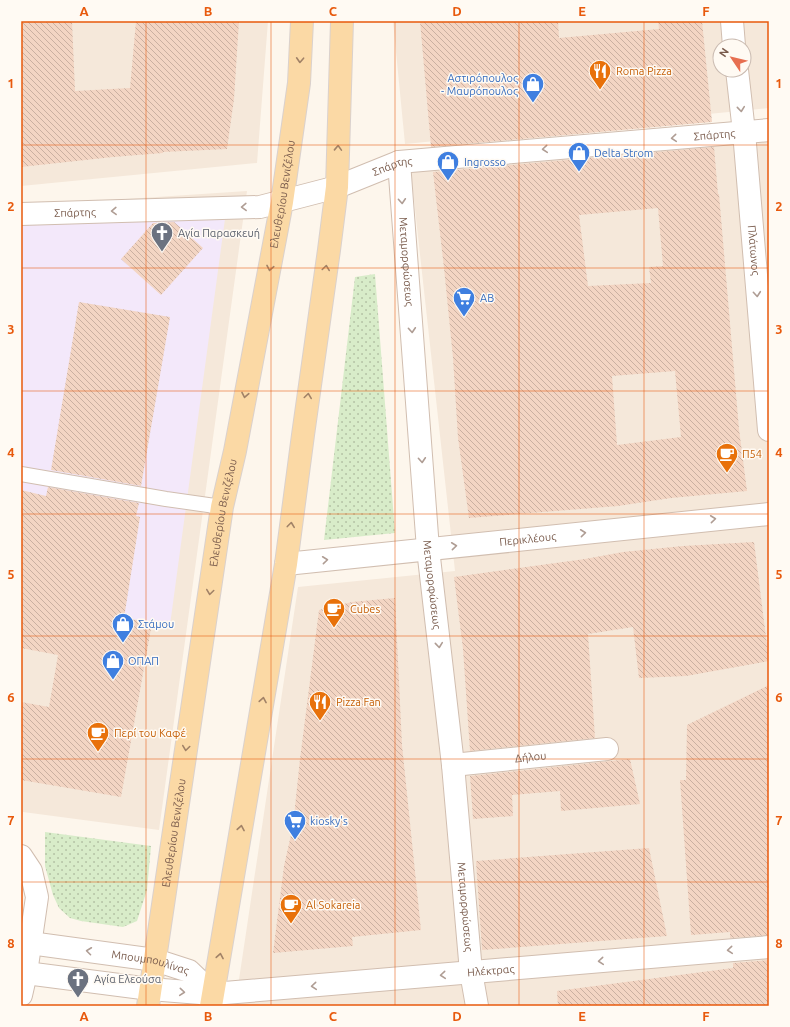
<svg xmlns="http://www.w3.org/2000/svg" width="790" height="1027" font-family="Ubuntu,sans-serif">
<style>
.residential{fill:#f5e8da;fill-rule:evenodd}
.education{fill:#f3e8fa}
.park{fill:url(#park-dots)}
.building{fill:url(#building-back-hatch);fill-rule:evenodd}
.lines{fill:none;stroke-linecap:round;stroke-linejoin:round}
.lane-casing{stroke:#d1beb0;stroke-width:16}
.street-casing{stroke:#d1beb0;stroke-width:24}
.primary-casing{stroke:#dad1cd;stroke-width:24}
.lane{stroke:#fff;stroke-width:14}
.street{stroke:#fff;stroke-width:22}
.primary{stroke:#fbd9a5;stroke-width:22}
.oneway{stroke:#a18267}
.oneway2{stroke:#af9d94}
.grid{fill:none;stroke:#e8590c;stroke-width:1;stroke-opacity:0.55}
.labels{text-anchor:middle;dominant-baseline:central;stroke-width:3;stroke-linejoin:round;paint-order:stroke}
.food-label{font-size:11px;fill:#c56008;stroke:#fffaf3;text-anchor:start}
.shop-label{font-size:11px;fill:#366cbe;stroke:#fffaf3;text-anchor:start}
.street-label{font-size:11px;fill:#7a5c4d;stroke:#fffaf3}
.worship-label{font-size:11px;fill:#5b616d;stroke:#fffaf3;text-anchor:start}
.neatline{fill:none;stroke:#e8590c;stroke-width:1.5}
.grid-label{font-size:13px;text-anchor:middle;font-weight:bold;fill:#e8590c}
</style>
<defs>
<pattern id="park-dots" width="8" height="8" patternUnits="userSpaceOnUse"><rect width="8" height="8" fill="#d8ecc9"/><path d="M2 2h.1M6 6h.1" fill="none" stroke="#b4c2a5" stroke-width="1.8" stroke-linecap="round"/></pattern>
<pattern id="building-back-hatch" width="6" height="6" patternUnits="userSpaceOnUse"><rect width="6" height="6" fill="#f3d5c3"/><path d="M-1 5l2 2M0 0l6 6M5-1l2 2" fill="none" stroke="#cab0a1"/></pattern>
</defs>
<rect width="100%" height="100%" fill="#fdf6ec"/>
<path class="residential" d="M21 21H268L257 163 21 186Z
M393 21H769V108L405 144ZM720 46H744V70H720Z
M769 124V1006H235L298 587 455 571 410 164Z
M247 191 159 830 23 812 21 819V206Z"/>
<path class="education" d="M227 204 170 625 21 601V221Z"/>
<path class="park" d="M375 274 395 533 324 540 355 277Z
M45 832 151 846 147 890 137 921 123 927 81 921 70 918 59 908 53 895 45 866Z"/>
<path class="building" d="M21 21H72L75 91 130 88 136 21H239L234 99 227 149 163 152V153L113 157 21 167Z
M420 21H558L559 38 659 29 658 21H702L712 122 431 147Z
M714 147 718 194H719L739 429 747 491 671 498 618 506 469 518 458 438 453 358 444 268 433 172ZM658 208 663 266 649 267 651 283 588 286 579 215ZM675 371 681 437 617 445 612 376Z
M174 222 203 248 161 295 121 259 153 223Z
M79 302 170 317 141 486 51 470Z
M48 487 139 503 136 516 140 517 124 618 152 623 121 797 21 780V702L49 707 58 655 21 648V490L46 496Z
M754 542 769 661 686 676 639 678 633 627 588 634 595 738 470 751 463 649 454 577 585 559 623 552 683 546Z
M395 598 402 745 421 930 352 937 353 946 273 953 284 866 293 826 300 759 319 610 352 602Z
M769 685V935L730 938V932L691 935 680 780H686L687 725Z
M630 759 640 804 561 811 560 791 512 795 513 816 473 819 470 776Z
M649 848 667 936 482 950 476 861Z
M769 960V1006H558L557 991 733 968V963Z"/>
<g class="lines">
<g class="lane-casing">
<path id="lane" d="M21 474 166 499 222 507"/>
</g>
<g class="street-casing">
<g id="street">
<path d="M732 21 734 46"/>
<path id="s1" d="M737 70 744 132 769 430"/>
<path id="s2" d="M399 162 428 549 453 765 471 972 477 1006"/>
<path id="s3" d="M21 214 260 207 337 187 399 162 769 130"/>
<path id="s4" d="M286 564 769 514"/>
<path id="s5" d="M453 765 607 749"/>
<path d="M21 856 31 871 37 897 26 973 21 995"/>
<path id="s6" d="M30 943 155 960 189 971 213 994"/>
<path id="s7" d="M26 973 150 989 213 994 769 947"/>
</g>
</g>
<g class="primary-casing">
<g id="primary">
<path id="s8" d="M148 1006 222 507 235 451 282 202 299 83 302 21"/>
<path d="M211 1006 286 564 303 435 329 250 337 187 342 21"/>
</g>
</g>
<use href="#lane" class="lane"/>
<use href="#street" class="street"/>
<use href="#primary" class="primary"/>
</g>
<defs><path id="oneway-chevron" d="M-2-3.5L2.5 0L-2 3.5" fill="none" stroke-width="1.6" stroke-linecap="round" stroke-linejoin="round"/></defs>
<g class="oneway">
<use href="#oneway-chevron" transform="translate(300 60) rotate(93)"/>
<use href="#oneway-chevron" transform="translate(338 148) rotate(-88)"/>
<use href="#oneway-chevron" transform="translate(270 268) rotate(101)"/>
<use href="#oneway-chevron" transform="translate(326 268) rotate(-82)"/>
<use href="#oneway-chevron" transform="translate(245 395) rotate(101)"/>
<use href="#oneway-chevron" transform="translate(308 396) rotate(-82)"/>
<use href="#oneway-chevron" transform="translate(291 525) rotate(-83)"/>
<use href="#oneway-chevron" transform="translate(210 592) rotate(98)"/>
<use href="#oneway-chevron" transform="translate(263 700) rotate(-80)"/>
<use href="#oneway-chevron" transform="translate(186 748) rotate(98)"/>
<use href="#oneway-chevron" transform="translate(241 828) rotate(-80)"/>
<use href="#oneway-chevron" transform="translate(220 956) rotate(-80)"/>
</g>
<g class="oneway2">
<use href="#oneway-chevron" transform="translate(741 109) rotate(84)"/>
<use href="#oneway-chevron" transform="translate(674 138) rotate(175)"/>
<use href="#oneway-chevron" transform="translate(545 149) rotate(175)"/>
<use href="#oneway-chevron" transform="translate(402 201) rotate(86)"/>
<use href="#oneway-chevron" transform="translate(244 207) rotate(178)"/>
<use href="#oneway-chevron" transform="translate(114 211) rotate(178)"/>
<use href="#oneway-chevron" transform="translate(757 294) rotate(85)"/>
<use href="#oneway-chevron" transform="translate(412 330) rotate(86)"/>
<use href="#oneway-chevron" transform="translate(422 460) rotate(86)"/>
<use href="#oneway-chevron" transform="translate(713 519) rotate(-6)"/>
<use href="#oneway-chevron" transform="translate(583 533) rotate(-6)"/>
<use href="#oneway-chevron" transform="translate(454 546) rotate(-6)"/>
<use href="#oneway-chevron" transform="translate(325 560) rotate(-6)"/>
<use href="#oneway-chevron" transform="translate(439 645) rotate(84)"/>
<use href="#oneway-chevron" transform="translate(730 950) rotate(175)"/>
<use href="#oneway-chevron" transform="translate(89 951) rotate(-173)"/>
<use href="#oneway-chevron" transform="translate(601 961) rotate(175)"/>
<use href="#oneway-chevron" transform="translate(443 975) rotate(175)"/>
<use href="#oneway-chevron" transform="translate(314 986) rotate(175)"/>
<use href="#oneway-chevron" transform="translate(182 992) rotate(5)"/>
</g>
<path class="grid" d="M146 21V1006M271 21V1006M395 21V1006M519 21V1006M644 21V1006M21 145H769M21 268H769M21 391H769M21 514H769M21 636H769M21 759H769M21 882H769"/>
<defs>
<g id="restaurant-pin" transform="scale(1.15)"><path d="M0 17L-7.5 6A9.5 9.5 0 1 1 7.5 6Z" fill="#e8710a" stroke="#fffaf3"/><path d="M-5-6h1v4h1v-4h1v4h1v-4h1v5L-1.5 .5V6h-2V.5L-5-1ZM5-6V6H3V1.5H1.5Q1.5-4 5-6Z" fill="#fff"/></g>
<g id="shop-pin" transform="scale(1.15)"><path d="M0 17L-7.5 6A9.5 9.5 0 1 1 7.5 6Z" fill="#3f7fe0" stroke="#fffaf3"/><path d="M-5-2.5h2.3a2.7 3.5 0 0 1 5.4 0H5L5.5 6h-11ZM-1.5-2.5h3a1.5 2.3 0 0 0-3 0Z" fill="#fff"/></g>
<g id="church-pin" transform="scale(1.15)"><path d="M0 17L-7.5 6A9.5 9.5 0 1 1 7.5 6Z" fill="#6b7280" stroke="#fffaf3"/><path d="M-1.2-6h2.4v3.5h3.3v2.4h-3.3V6h-2.4V-.1h-3.3v-2.4h3.3Z" fill="#fff"/></g>
<g id="supermarket-pin" transform="scale(1.15)"><path d="M0 17L-7.5 6A9.5 9.5 0 1 1 7.5 6Z" fill="#3f7fe0" stroke="#fffaf3"/><path d="M-6-5.5h2.5l.6 2H6L4.5 2H-2.5L-4.4-4H-6ZM-1.5 3.2a1.3 1.3 0 1 0 .1 0ZM3 3.2a1.3 1.3 0 1 0 .1 0Z" fill="#fff"/></g>
<g id="cafe-pin" transform="scale(1.15)"><path d="M0 17L-7.5 6A9.5 9.5 0 1 1 7.5 6Z" fill="#e8710a" stroke="#fffaf3"/><path d="M-5.5-4.5H6V0H3Q3 3.5 0 3.5H-2.5Q-5.5 3.5-5.5 0ZM3-3.2v2h1.7v-2ZM-6 4.5H4V6H-6Z" fill="#fff"/></g>
</defs>
<g fill-rule="evenodd">
<use href="#restaurant-pin" x="600" y="71"/>
<use href="#shop-pin" x="533" y="84"/>
<use href="#shop-pin" x="579" y="153"/>
<use href="#shop-pin" x="448" y="162"/>
<use href="#church-pin" x="162" y="233"/>
<use href="#supermarket-pin" x="464" y="298"/>
<use href="#cafe-pin" x="727" y="454"/>
<use href="#cafe-pin" x="334" y="609"/>
<use href="#shop-pin" x="123" y="624"/>
<use href="#shop-pin" x="113" y="661"/>
<use href="#restaurant-pin" x="320" y="702"/>
<use href="#cafe-pin" x="98" y="733"/>
<use href="#supermarket-pin" x="295" y="821"/>
<use href="#cafe-pin" x="291" y="905"/>
<use href="#church-pin" x="78" y="979"/>
</g>
<g class="labels">
<g class="food-label">
<text x="616" y="71">Roma Pizza</text>
<text x="742" y="454">Π54</text>
<text x="350" y="609">Cubes</text>
<text x="336" y="702">Pizza Fan</text>
<text x="114" y="733">Περί του Καφέ</text>
<text x="306" y="905">Al Sokareia</text>
</g>
<g class="shop-label">
<text x="518" y="78" text-anchor="end">Αστιρόπουλος<tspan x="518" dy="13">- Μαυρόπουλος</tspan></text>
<text x="594" y="153">Delta Strom</text>
<text x="464" y="162">Ingrosso</text>
<text x="480" y="298">AB</text>
<text x="138" y="624">Στάμου</text>
<text x="128" y="661">ΟΠΑΠ</text>
<text x="310" y="821">kiosky's</text>
</g>
<g class="street-label">
<text stroke="none"><textPath href="#s3" startOffset="702">Σπάρτης</textPath></text>
<text stroke="none"><textPath href="#s3" startOffset="378">Σπάρτης</textPath></text>
<text stroke="none"><textPath href="#s8" startOffset="823">Ελευθερίου Βενιζέλου</textPath></text>
<text stroke="none"><textPath href="#s3" startOffset="54">Σπάρτης</textPath></text>
<text stroke="none"><textPath href="#s1" startOffset="181">Πλάτωνος</textPath></text>
<text stroke="none"><textPath href="#s2" startOffset="100">Μεταμορφώσεως</textPath></text>
<text stroke="none"><textPath href="#s8" startOffset="499">Ελευθερίου Βενιζέλου</textPath></text>
<text stroke="none"><textPath href="#s4" startOffset="243">Περικλέους</textPath></text>
<text stroke="none"><textPath href="#s2" startOffset="424">Μεταμορφώσεως</textPath></text>
<text stroke="none"><textPath href="#s5" startOffset="78">Δήλου</textPath></text>
<text stroke="none"><textPath href="#s8" startOffset="175">Ελευθερίου Βενιζέλου</textPath></text>
<text stroke="none"><textPath href="#s2" startOffset="748">Μεταμορφώσεως</textPath></text>
<text stroke="none"><textPath href="#s6" startOffset="122">Μπουμπουλίνας</textPath></text>
<text stroke="none"><textPath href="#s7" startOffset="467">Ηλέκτρας</textPath></text>
</g>
<g class="worship-label">
<text x="178" y="233">Αγία Παρασκευή</text>
<text x="94" y="979">Αγία Ελεούσα</text>
</g>
</g>
<rect width="790" height="1027" fill="none" stroke="#fffaf3" stroke-width="44"/>
<g transform="translate(732 58) rotate(305)"><circle r="19" fill="#fffaf3" stroke="#cabbb1"/>
<path d="M0-3L7 15L0 10L-7 15Z" fill="#e76f51"/>
<text y="-6" font-size="11" font-weight="bold" text-anchor="middle" fill="#7a5c4d">N</text>
</g>
<rect x="22" y="22" width="746" height="983" class="neatline"/>
<g class="grid-label">
<text x="84" y="16">A</text>
<text x="208" y="16">B</text>
<text x="333" y="16">C</text>
<text x="457" y="16">D</text>
<text x="582" y="16">E</text>
<text x="706" y="16">F</text>
<text x="11" y="88">1</text>
<text x="779" y="88">1</text>
<text x="11" y="211">2</text>
<text x="779" y="211">2</text>
<text x="11" y="334">3</text>
<text x="779" y="334">3</text>
<text x="11" y="457">4</text>
<text x="779" y="457">4</text>
<text x="11" y="579">5</text>
<text x="779" y="579">5</text>
<text x="11" y="702">6</text>
<text x="779" y="702">6</text>
<text x="11" y="825">7</text>
<text x="779" y="825">7</text>
<text x="11" y="948">8</text>
<text x="779" y="948">8</text>
<text x="84" y="1021">A</text>
<text x="208" y="1021">B</text>
<text x="333" y="1021">C</text>
<text x="457" y="1021">D</text>
<text x="582" y="1021">E</text>
<text x="706" y="1021">F</text>
</g>
</svg>
